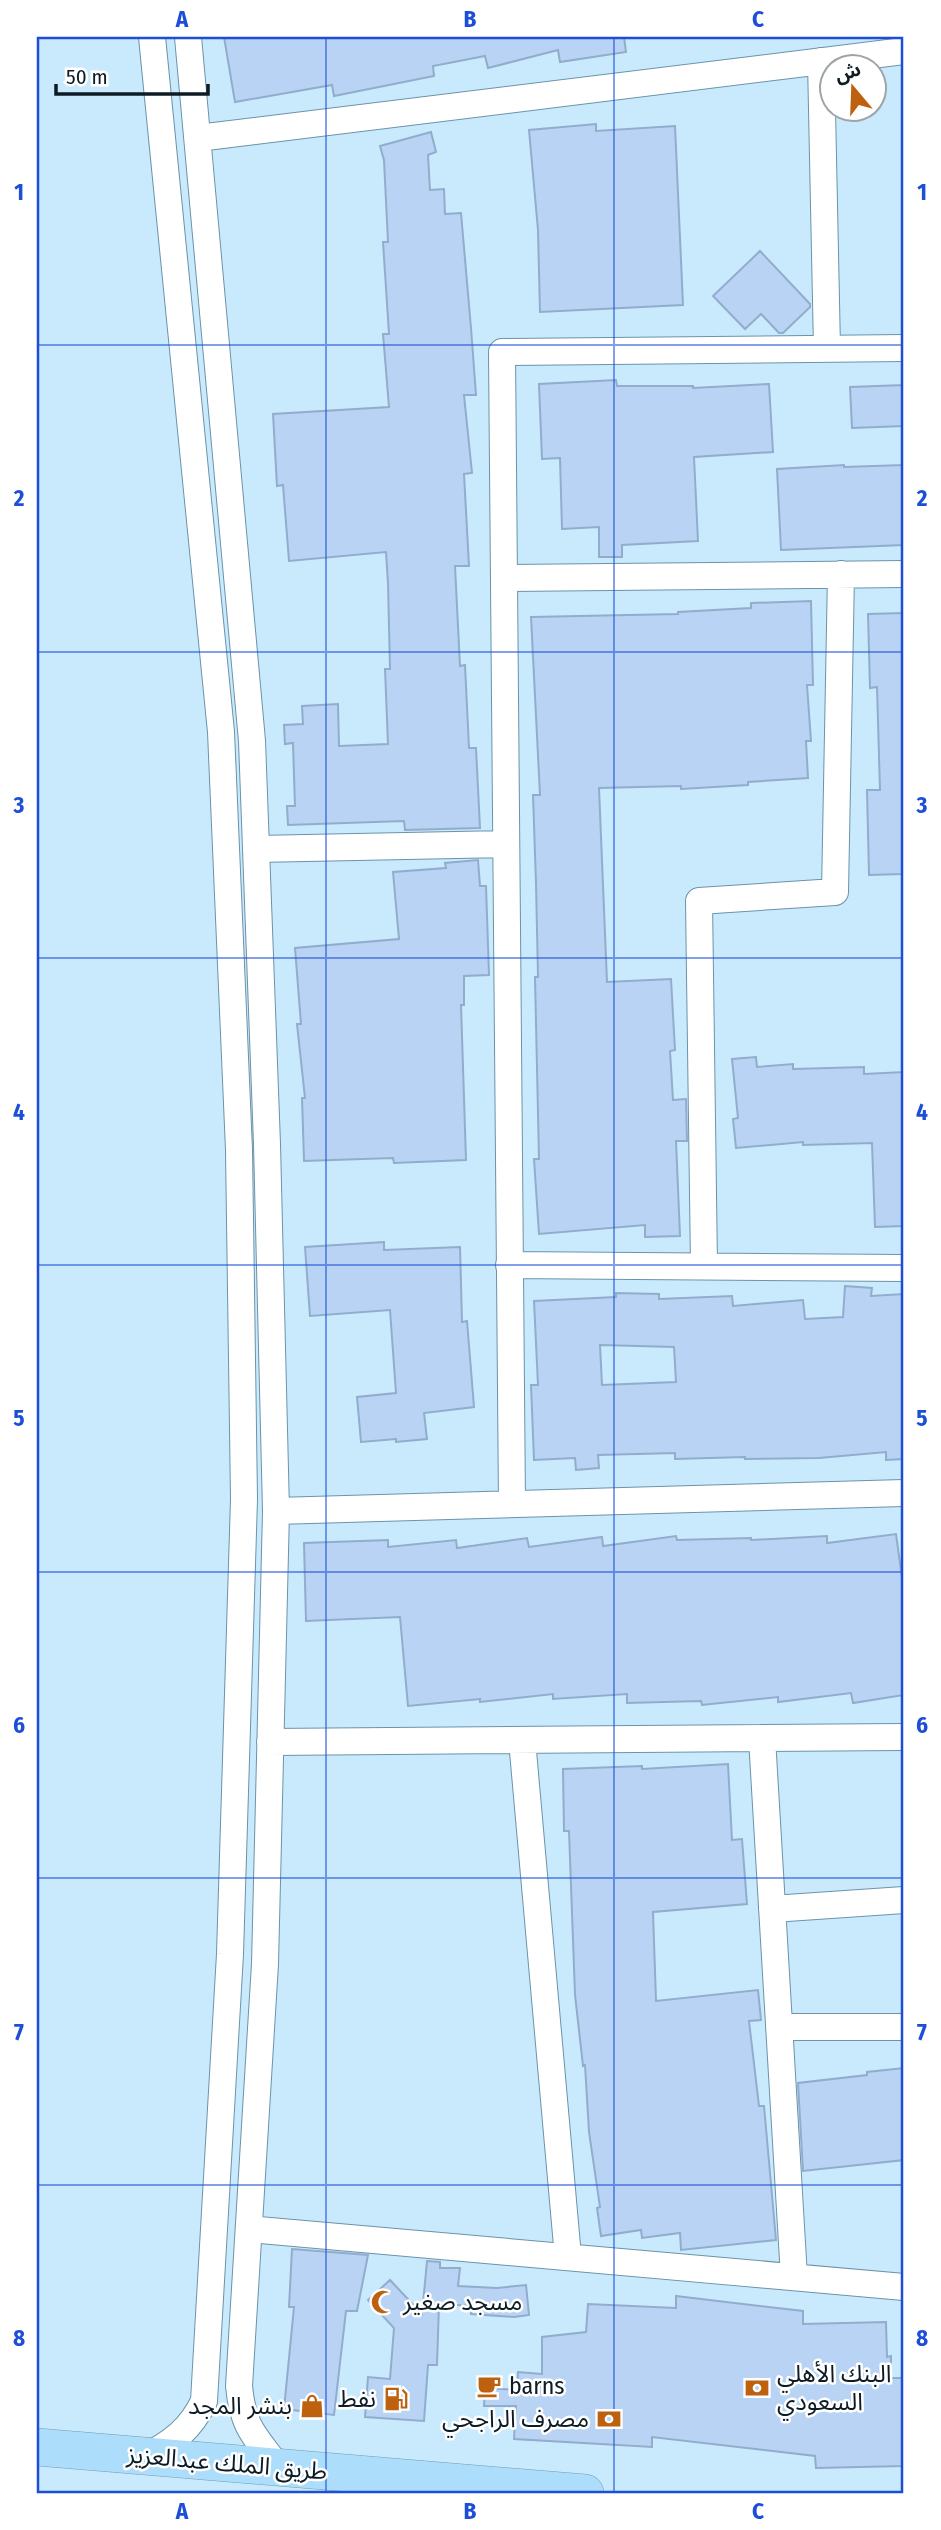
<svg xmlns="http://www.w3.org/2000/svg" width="941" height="2530" font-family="'Fira Sans Condensed','Noto Sans Arabic',sans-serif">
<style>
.building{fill:#b8d3f4;stroke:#92accc;stroke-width:2;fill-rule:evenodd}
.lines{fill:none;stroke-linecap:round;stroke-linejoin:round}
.minor-casing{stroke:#6b93a9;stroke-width:28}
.highway-casing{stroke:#749ab0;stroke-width:38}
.minor{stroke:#fff;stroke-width:26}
.highway{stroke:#acdefb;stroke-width:37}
.grid{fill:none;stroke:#1d4ed8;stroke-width:2;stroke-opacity:0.55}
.labels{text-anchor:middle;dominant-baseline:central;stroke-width:5;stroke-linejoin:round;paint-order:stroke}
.poi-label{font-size:24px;fill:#0c1b24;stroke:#fff;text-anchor:start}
.street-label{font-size:24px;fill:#0c1b24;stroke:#fff}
.neatline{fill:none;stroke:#1d4ed8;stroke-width:2.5}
.grid-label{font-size:23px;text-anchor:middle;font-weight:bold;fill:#1d4ed8}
</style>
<rect width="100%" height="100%" fill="#c9eafd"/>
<path class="building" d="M224 37H624L626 52 560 62 558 50 488 68 485 56 433 66 434 76 334 96 332 85 235 102Z
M596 124V131L675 126 683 305 540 312 538 230 529 130Z
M431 132 436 152 428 155 430 190 444 189 445 214 461 213 471 328 476 395H464L472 473 464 474 469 566H455L460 666 465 665 469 748H476L480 828 405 830 404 821 288 825 287 806H295L293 743 285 744 284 725 303 724 302 706 338 704 339 746 388 744 385 669H390L388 583 386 552 289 561 283 485 277 486 273 414 389 407 383 334H389L383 242H388L384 160 380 146Z
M760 251 810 304V307L783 333H779L761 314 745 329 713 296Z
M616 380 617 386H693V388L769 384 773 452 694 457 698 541 622 545V557H599V527L562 529 560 458 542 459 539 384Z
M904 385V426L852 428 850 387Z
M844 465V467L904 465V545L781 550 777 469Z
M811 601 813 685H807L811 741H806L808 778 748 782V785L681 789V786L599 788 607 982 671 979 675 1050 670 1051 673 1100 686 1099 687 1141H676L680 1236 645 1237V1225L539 1234 534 1159H539L535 977H538L536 883 533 795H540L531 617 678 614V612L751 608V603Z
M904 613V874L869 875 867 790H880L877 687 870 688 868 614Z
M478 860 480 886H486L489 975 464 976V1005H461L466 1160 394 1163 393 1158 304 1161 302 1098H305L297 1024H301L295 948 399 939 393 872 446 868 445 863Z
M756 1057 757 1067 793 1064V1069L864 1067V1074L904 1072V1226L875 1227 872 1143 803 1145V1142L736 1148 733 1119 738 1118 732 1059Z
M384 1242V1250L460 1247 462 1322 467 1321 474 1407 424 1413 427 1439 396 1442V1439L361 1442 357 1397 396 1393 390 1310 310 1316 305 1247Z
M845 1286 872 1288 871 1296 904 1294V1459L886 1460V1452L819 1458 745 1459V1457L675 1459V1453L598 1455 599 1468 576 1470 575 1458 534 1460 531 1385H538L534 1301 616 1297V1293L659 1294V1299L732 1296 733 1306 803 1300 805 1319 843 1317ZM600 1345 674 1347 676 1382 602 1385Z
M896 1534 904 1592V1695L853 1703 851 1693 778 1702V1697L702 1705 701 1701 627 1703V1694L553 1699V1694L480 1702V1699L408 1706 400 1617 306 1621 304 1543 388 1540V1547L456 1540 457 1548 527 1538 529 1547 602 1537 603 1546 676 1536 677 1540 751 1538V1540L827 1536V1543Z
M728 1764 732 1840 742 1839 747 1904 653 1912 656 2001 758 1990 761 2020 749 2021 759 2106H764L776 2240 681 2250 680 2233 642 2238 641 2230 601 2236 597 2208 600 2207 589 2132 585 2065 583 2066 575 1995 569 1831H564L563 1769 642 1766V1769Z
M904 2068V2160L803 2171 798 2083 867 2075V2072Z
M292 2249 368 2255 357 2311H346L334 2415 284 2409 294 2307H289Z
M427 2261 440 2262V2268H460L458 2286 497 2288 526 2285 529 2315 514 2317 471 2314 472 2306 439 2304 437 2365H428L424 2421 365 2417 368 2377 390 2379 394 2328 368 2300 390 2280 422 2314Z
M676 2296 803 2311V2324L886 2322 887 2357 891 2356V2378H904V2466L816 2468 815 2456 652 2437V2447L514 2439 516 2406H484L485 2388 517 2390 518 2372 542 2374V2337L586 2332 588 2304 676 2308Z"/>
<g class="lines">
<g class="minor-casing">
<path id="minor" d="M188 37 252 741 267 1144 276 1511 265 1964 239 2386C243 2428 254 2435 278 2467
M821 61 827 349
M198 138 904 51
M504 578 904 574
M256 849 506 844
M509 1265 904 1268
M704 1266 699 901 835 892 841 574
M512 1504 502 352 904 348
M276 1511 904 1493
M762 1738 794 2277
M522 1740 568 2257
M270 1742 904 1737
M772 1909 904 1900
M779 2027H904
M249 2229 904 2287
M145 2457C172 2443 191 2429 204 2401L230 1954 244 1499 239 1150 221 732 152 37"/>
</g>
<g class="highway-casing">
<path id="highway" d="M37 2447 585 2493"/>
</g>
<use href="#minor" class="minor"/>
<use href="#highway" class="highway"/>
</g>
<path class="grid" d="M326 37V2493M614 37V2493M37 345H904M37 652H904M37 958H904M37 1265H904M37 1572H904M37 1878H904M37 2185H904"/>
<defs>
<g id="mosque-bare" transform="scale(1.89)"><path d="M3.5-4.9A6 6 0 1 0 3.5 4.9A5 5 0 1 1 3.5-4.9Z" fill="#bd610f" stroke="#fff" stroke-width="2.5" paint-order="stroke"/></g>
<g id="cafe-bare" transform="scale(1.89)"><path d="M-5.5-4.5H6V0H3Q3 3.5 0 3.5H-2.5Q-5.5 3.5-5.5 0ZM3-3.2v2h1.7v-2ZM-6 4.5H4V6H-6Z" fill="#bd610f" stroke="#fff" stroke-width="2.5" paint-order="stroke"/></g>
<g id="bank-bare" transform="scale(1.89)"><path d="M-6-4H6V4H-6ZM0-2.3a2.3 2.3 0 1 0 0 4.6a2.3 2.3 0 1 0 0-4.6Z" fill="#bd610f" stroke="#fff" stroke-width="2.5" paint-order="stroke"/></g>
<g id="fuel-bare" transform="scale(1.89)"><path d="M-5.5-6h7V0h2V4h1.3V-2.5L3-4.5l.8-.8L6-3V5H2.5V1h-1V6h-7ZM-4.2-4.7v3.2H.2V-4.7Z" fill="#bd610f" stroke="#fff" stroke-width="2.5" paint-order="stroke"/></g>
<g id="shop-bare" transform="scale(1.89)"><path d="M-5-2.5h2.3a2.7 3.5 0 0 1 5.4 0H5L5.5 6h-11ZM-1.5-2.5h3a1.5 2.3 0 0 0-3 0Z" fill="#bd610f" stroke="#fff" stroke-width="2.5" paint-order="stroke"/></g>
</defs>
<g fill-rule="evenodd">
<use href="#mosque-bare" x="383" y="2302"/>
<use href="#cafe-bare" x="489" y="2386"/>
<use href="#bank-bare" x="757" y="2388"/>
<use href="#fuel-bare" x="396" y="2399"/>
<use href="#shop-bare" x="312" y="2406"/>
<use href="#bank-bare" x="609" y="2419"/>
</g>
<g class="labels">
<g class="poi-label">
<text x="403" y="2302">مسجد صغير</text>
<text x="777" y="2374">البنك الأهلي<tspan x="777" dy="28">السعودي</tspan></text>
<text x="509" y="2386">barns</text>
<text x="376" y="2399" text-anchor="end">نفط</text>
<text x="292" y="2406" text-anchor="end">بنشر المجد</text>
<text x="589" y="2419" text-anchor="end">مصرف الراجحي</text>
</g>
<g class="street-label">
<text transform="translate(227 2463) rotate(5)">طريق الملك عبدالعزيز</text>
</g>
</g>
<rect width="941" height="2530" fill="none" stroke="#ffffff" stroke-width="77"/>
<g transform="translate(853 88) rotate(341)"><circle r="33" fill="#ffffff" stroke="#9ea4a7" stroke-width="2"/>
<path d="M0-5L12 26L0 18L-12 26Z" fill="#bd610f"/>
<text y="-10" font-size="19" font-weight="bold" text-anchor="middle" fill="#0c1b24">ش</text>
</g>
<path d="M56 84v10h152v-10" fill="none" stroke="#0c1b24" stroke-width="3.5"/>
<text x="66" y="84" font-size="21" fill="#0c1b24" stroke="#ffffff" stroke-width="5" paint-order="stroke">50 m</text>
<rect x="38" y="38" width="864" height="2454" class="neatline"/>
<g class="grid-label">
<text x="182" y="27">A</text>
<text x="470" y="27">B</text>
<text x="758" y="27">C</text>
<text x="19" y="200">1</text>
<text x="922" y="200">1</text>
<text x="19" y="506">2</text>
<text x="922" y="506">2</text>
<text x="19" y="813">3</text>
<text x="922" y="813">3</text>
<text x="19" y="1120">4</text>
<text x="922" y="1120">4</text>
<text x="19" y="1426">5</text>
<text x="922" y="1426">5</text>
<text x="19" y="1733">6</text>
<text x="922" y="1733">6</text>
<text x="19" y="2040">7</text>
<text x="922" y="2040">7</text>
<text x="19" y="2346">8</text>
<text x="922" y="2346">8</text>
<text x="182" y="2519">A</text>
<text x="470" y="2519">B</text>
<text x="758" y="2519">C</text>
</g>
</svg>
